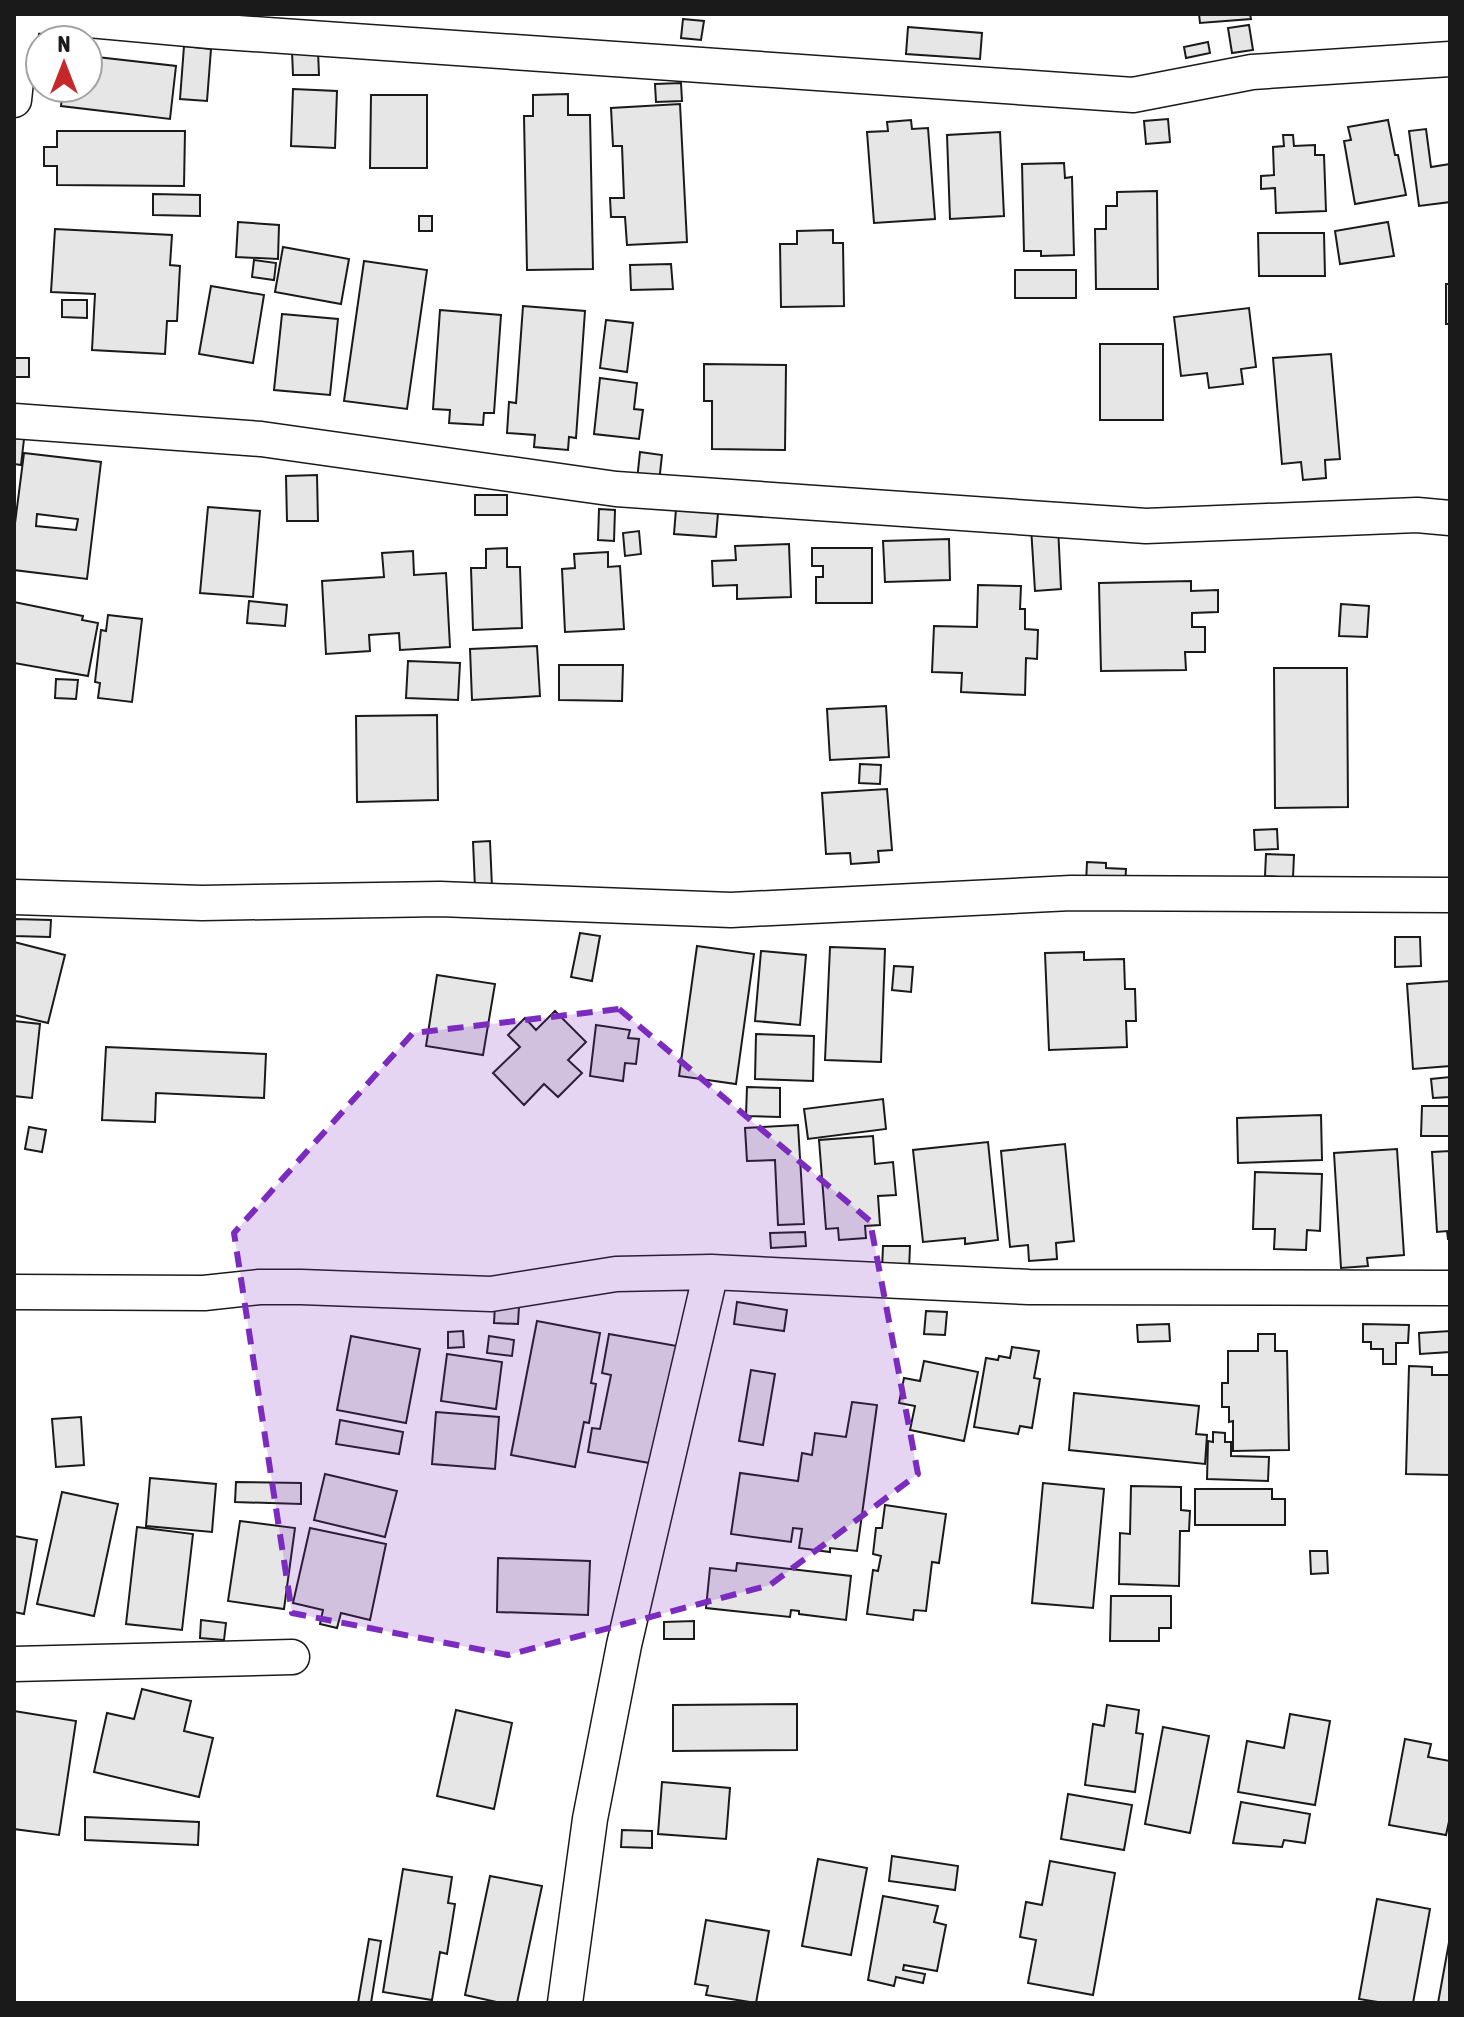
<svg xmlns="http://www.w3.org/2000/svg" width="1464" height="2017" font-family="'Asap Condensed',sans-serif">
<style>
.building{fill:#e6e6e6;stroke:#1a1a1a;stroke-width:2;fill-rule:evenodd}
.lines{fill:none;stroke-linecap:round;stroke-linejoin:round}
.minor-casing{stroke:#1a1a1a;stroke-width:37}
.minor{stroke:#fff;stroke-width:34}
.marked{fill:#7b2cbf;fill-opacity:0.2;stroke:#7b2cbf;stroke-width:6;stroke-dasharray:16 10;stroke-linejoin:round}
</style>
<rect width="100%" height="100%" fill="#fff"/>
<path class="building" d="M1199 14H1250L1251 19 1200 23Z
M683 19 704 21 701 40 681 38Z
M1249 25 1253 50 1232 53 1228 28Z
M908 27 982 33 980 59 906 54Z
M1208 42 1210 53 1186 58 1184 47Z
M184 46 211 49 207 101 180 99Z
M292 51H318L319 75H293Z
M88 56 176 66 170 119 61 106 63 88H88Z
M681 83 682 101 656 102 655 84Z
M293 89 337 91 335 148 291 146Z
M568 94V115H590L593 269 527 270 524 116H533V95Z
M371 95H427V168H370Z
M680 104 687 242 627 245 625 217H611L610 198H624L622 146H613L611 108Z
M1168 119 1170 142 1146 144 1144 121Z
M911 120 912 129 928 128 935 219 874 223 867 132 888 131 887 122Z
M1388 120 1395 155H1398L1406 195 1355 204 1344 141 1351 140 1348 127Z
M1426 129 1431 167 1450 164V202L1419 206 1409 131Z
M57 131H185L184 186 57 185V166H44V147H57Z
M1000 132 1004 216 950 219 947 135Z
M1283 135H1293L1294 146 1315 145V155H1324L1326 211 1276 213 1275 188 1261 189V176L1274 175 1273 147 1284 146Z
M1064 163 1065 178 1072 177 1074 255 1041 256V251H1024L1022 164Z
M1157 191 1158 289H1096L1095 229H1106V206H1117V192Z
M153 194 200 195V216L153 215Z
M419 216H432V231H419Z
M238 222 279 225 278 259 236 257Z
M1388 222 1394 256 1340 264 1335 231Z
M55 229 172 235 170 265 180 266 177 321H167L165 354 92 350 95 294 51 292Z
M833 230V243H843L844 306 781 307 780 244H797V231Z
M1258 233H1324L1325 276H1259Z
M283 247 349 259 341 304 275 292Z
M254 260 276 263 274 280 252 277Z
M364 261 427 270 407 409 344 401Z
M671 264 673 289 631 290 630 265Z
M1015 270H1076V298H1015Z
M1446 284H1450V324H1446Z
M211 286 264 295 253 363 199 354Z
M62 300H87V318L62 317Z
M523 306 585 311 576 438 569 437 568 450 534 447 535 435 507 433 509 402 516 403Z
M1249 308 1256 367 1241 369 1243 384 1209 388 1207 373 1181 376 1174 317Z
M440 310 501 315 494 413H484L483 425 449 423 450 410 433 409Z
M282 314 338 319 330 395 274 390Z
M606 320 633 323 627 372 600 368Z
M1100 344H1163V420H1100Z
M1331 354 1340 459 1325 460 1326 478 1303 480 1301 462 1282 464 1273 358Z
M14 358H29V377H14Z
M704 364 786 365 785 450 712 449V401H704Z
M600 378 637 383 634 409 643 410 639 439 594 434Z
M14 438 24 439 21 465 14 464Z
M640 452 662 455 659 482 637 480Z
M24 453 101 462 87 579 14 570V531ZM37 514 78 519 76 530 36 526Z
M317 475 318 521H287L286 476Z
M475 495H507V515H475Z
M208 507 260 511 253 597 200 593Z
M599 509 615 510 614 541 598 540Z
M676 509 718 513 716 537 674 534Z
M1058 526 1061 589 1035 591 1031 527Z
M639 531 641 554 625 556 623 533Z
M949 539 950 580 885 582 883 541Z
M789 544 791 597 737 599V585L713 586 712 561 736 560 735 546Z
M507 548V567H520L522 628 473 630 471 568H486V549Z
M812 548H872V603H816V577H823V566H812Z
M413 551 414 575 446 573 450 647 400 650 399 633 369 635 370 651 326 654 322 581 384 577 382 553Z
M608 552V567L620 566 624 629 565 632 562 569 575 568 574 554Z
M1191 581V591L1218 590V612L1192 613V627H1205V652H1185L1186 670 1101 671 1099 583Z
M978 585 1021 586 1020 609H1025V629L1038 630 1037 659 1026 658 1025 695 961 692 962 673 932 672 934 626 977 627Z
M249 601 287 605 285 626 247 623Z
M14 602 83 616 82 620 98 623 88 676 14 663Z
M1341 604 1369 606 1367 637 1339 636Z
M108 615 142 619 132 702 98 698 100 683 95 682 101 630 106 631Z
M537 646 540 696 472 700 470 649Z
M408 661 460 663 458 700 406 698Z
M559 665H623L622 701 559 700Z
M1274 668H1347L1348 807 1275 808Z
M56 679 78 680 76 699 55 698Z
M886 706 889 757 830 760 827 709Z
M437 715 438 800 357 802 356 716Z
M860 764 881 765 880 784 859 783Z
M887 789 892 850 878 851 879 862 851 864 850 853 826 854 822 793Z
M1277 829 1278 849 1255 850 1254 830Z
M490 841 492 887 475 888 473 842Z
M1266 854 1294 855 1293 878 1265 876Z
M1087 862 1106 863V868L1126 869 1125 887 1086 884Z
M14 919 51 920 50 937 14 936Z
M580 933 600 936 592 981 571 977Z
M1395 937H1420L1421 966 1395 967Z
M14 942 65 955 48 1023 14 1015Z
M697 946 754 954 736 1084 679 1076Z
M830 947 885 949 881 1062 825 1060Z
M761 951 806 955 800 1025 755 1021Z
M1084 952V960L1124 959 1125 989H1135L1136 1021H1126L1127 1047 1049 1050 1045 953Z
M894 966 913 967 911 992 892 990Z
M437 975 495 984 483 1055 426 1046Z
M1450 981V1066L1413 1069 1407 984Z
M555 1011 586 1042 568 1060 582 1073 558 1097 544 1084 524 1105 493 1073 520 1047 508 1035 525 1018 536 1030Z
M14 1021 40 1024 32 1098 14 1096Z
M596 1025 630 1030 628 1038 639 1039 636 1064 625 1063 623 1081 590 1076Z
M756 1034 814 1036 813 1081 755 1079Z
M106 1047 266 1054 264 1098 156 1093 155 1122 102 1120Z
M1450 1077V1097L1433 1098 1431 1079Z
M747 1087 780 1088V1117L746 1116Z
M883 1099 886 1129 808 1139 804 1109Z
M1422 1106H1450V1136H1421Z
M1321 1115 1322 1160 1238 1163 1237 1118Z
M798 1125 804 1224 778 1225 775 1160 747 1161 745 1128Z
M29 1127 46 1130 42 1152 25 1149Z
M873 1136 875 1164 893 1162 896 1195 878 1196 880 1225 865 1226 866 1238 839 1240 838 1228 826 1229 819 1140Z
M988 1142 998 1240 965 1244V1238L923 1242 913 1150Z
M1065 1144 1074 1241 1056 1243 1057 1259 1029 1261 1028 1245 1010 1247 1001 1151Z
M1397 1149 1404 1255 1367 1258 1368 1266 1341 1268 1334 1153Z
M1450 1151V1239H1448L1447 1231 1437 1232 1432 1152Z
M1255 1172 1322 1174 1320 1231 1307 1230 1306 1250 1274 1249 1275 1229H1253Z
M805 1232 806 1246 771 1248 770 1233Z
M883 1246H910L909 1270H882Z
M737 1302 787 1310 784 1331 734 1324Z
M495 1305 519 1306 518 1324 494 1323Z
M926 1311 947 1312 945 1335 924 1334Z
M537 1321 600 1333 591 1383 596 1384 589 1423 584 1422 575 1467 511 1455Z
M1169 1324 1170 1341 1138 1342 1137 1325Z
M1363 1324 1409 1325 1408 1343H1396V1364H1383V1349H1371V1342H1363Z
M463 1331 464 1347 448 1348V1332Z
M1450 1331V1352L1420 1354 1419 1333Z
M609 1334 677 1346 655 1464 588 1452 592 1428 600 1429 611 1375 602 1373Z
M1258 1334H1275V1351H1287L1289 1450 1233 1451V1421L1229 1422V1407H1222V1383H1228V1351H1258Z
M351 1336 420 1349 406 1423 337 1410Z
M489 1336 514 1340 512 1356 487 1353Z
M1012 1347 1039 1351 1034 1378 1040 1379 1032 1428 1020 1426 1018 1434 974 1427 986 1358 998 1360 999 1356 1010 1358Z
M447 1354 502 1362 496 1409 441 1401Z
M924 1361 978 1372 964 1441 910 1430 915 1406 899 1403 904 1378 920 1381Z
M1409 1366 1432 1367V1375H1450V1475L1406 1474Z
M751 1370 775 1374 763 1445 739 1441Z
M1074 1393 1199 1406 1196 1434 1207 1435 1205 1464 1069 1450Z
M852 1402 877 1405 857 1551 830 1548V1552L799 1548 802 1529 793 1528 791 1542 731 1534 740 1473 798 1481 802 1453 812 1455 815 1433 846 1437Z
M436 1412 499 1417 495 1469 432 1464Z
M81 1417 84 1465 56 1467 52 1419Z
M340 1420 403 1432 399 1454 336 1444Z
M1213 1432 1225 1433V1442H1231V1456L1269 1457 1268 1481 1207 1479 1208 1441 1213 1442Z
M325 1474 397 1491 385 1537 314 1520Z
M150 1478 216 1484 212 1532 146 1526Z
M236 1482 301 1483V1504L235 1502Z
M1043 1483 1104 1489 1093 1608 1032 1603Z
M1131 1486 1181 1487V1510L1190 1511 1189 1531H1180L1179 1586 1119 1584 1120 1533 1130 1534Z
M1195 1489H1272V1499H1285V1525H1195Z
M62 1492 118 1504 94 1616 37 1604Z
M885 1505 946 1514 939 1563 932 1562 926 1611 914 1610 913 1620 867 1614 873 1570 878 1571 881 1556 873 1554 876 1528H882Z
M240 1521 295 1528 284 1609 228 1601Z
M137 1527 193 1534 182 1630 126 1624Z
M310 1528 386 1544 370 1620 341 1613 337 1628 320 1624 323 1610 293 1603Z
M14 1536 37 1540 24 1614 14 1612Z
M1310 1551H1327L1328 1573 1311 1574Z
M498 1558 590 1561 588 1615 497 1612Z
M737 1563 851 1576 846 1620 799 1614V1611L791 1610 790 1617 706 1608 710 1568 736 1571Z
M1111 1596H1171V1628H1159V1641H1110Z
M201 1620 226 1623 224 1640 200 1638Z
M694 1621V1639H664V1622Z
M142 1689 191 1701 184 1731 213 1738 199 1797 94 1772 107 1713 134 1719Z
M797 1704V1750L673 1751V1705Z
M1107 1705 1139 1710 1136 1733 1143 1734 1135 1792 1085 1785 1093 1724 1104 1726Z
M456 1710 512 1723 494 1809 437 1796Z
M14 1711 76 1721 59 1835 14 1829Z
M1290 1714 1330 1721 1315 1805 1238 1792 1247 1741 1284 1748Z
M1163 1727 1209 1736 1190 1833 1145 1824Z
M1405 1739 1431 1744 1428 1757 1450 1761V1817L1446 1835 1389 1825Z
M662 1782 730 1788 726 1839 658 1834Z
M1068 1794 1132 1805 1124 1850 1061 1839Z
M1241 1802 1310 1814 1305 1843 1284 1840 1282 1847 1233 1843Z
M85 1817 199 1822 198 1845 85 1840Z
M622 1830 652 1831V1848L621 1847Z
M892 1856 958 1866 955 1890 889 1881Z
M818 1859 867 1868 851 1955 802 1946Z
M1050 1861 1115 1873 1093 1995 1028 1983 1036 1940 1020 1937 1026 1902 1042 1905Z
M403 1869 452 1877 448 1903 455 1904 447 1954 440 1952 432 2000 383 1992Z
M490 1876 542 1886 517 2003H501L465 1995Z
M883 1896 938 1906 934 1922 946 1925 937 1971 904 1965 903 1970 925 1974 923 1983 896 1977 894 1986 868 1980Z
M1377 1899 1430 1909 1413 2003H1384L1359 1999Z
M706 1920 769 1931 756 2003 706 1995 708 1986 695 1984Z
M1450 1937V2003H1438Z
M369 1939 381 1941 371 2003H358Z"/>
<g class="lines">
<g class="minor-casing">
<path id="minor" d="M23 14 210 31 1133 95 1252 72 1450 59
M14 100 23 14
M14 421 261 439 616 489 1146 526 1417 515 1450 518
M14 897 202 903 440 899 731 910 1071 893 1450 895
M14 1292 204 1293 259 1287H301L491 1294 616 1274 711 1272 1029 1287 1450 1288
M14 1664 292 1657
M565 2003 590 1819 624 1645 711 1272"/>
</g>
<use href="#minor" class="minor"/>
</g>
<path class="marked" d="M619 1009 870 1221 918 1474 770 1585 508 1655 292 1613 234 1233 413 1033Z"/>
<rect width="1464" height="2017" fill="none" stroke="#1a1a1a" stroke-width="32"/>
<g transform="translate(64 64)"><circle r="38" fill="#ffffff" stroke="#a3a3a3" stroke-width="2"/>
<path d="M0-6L14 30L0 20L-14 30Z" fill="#c62828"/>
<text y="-12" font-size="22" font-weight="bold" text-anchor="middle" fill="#1a1a1a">N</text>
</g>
</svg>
